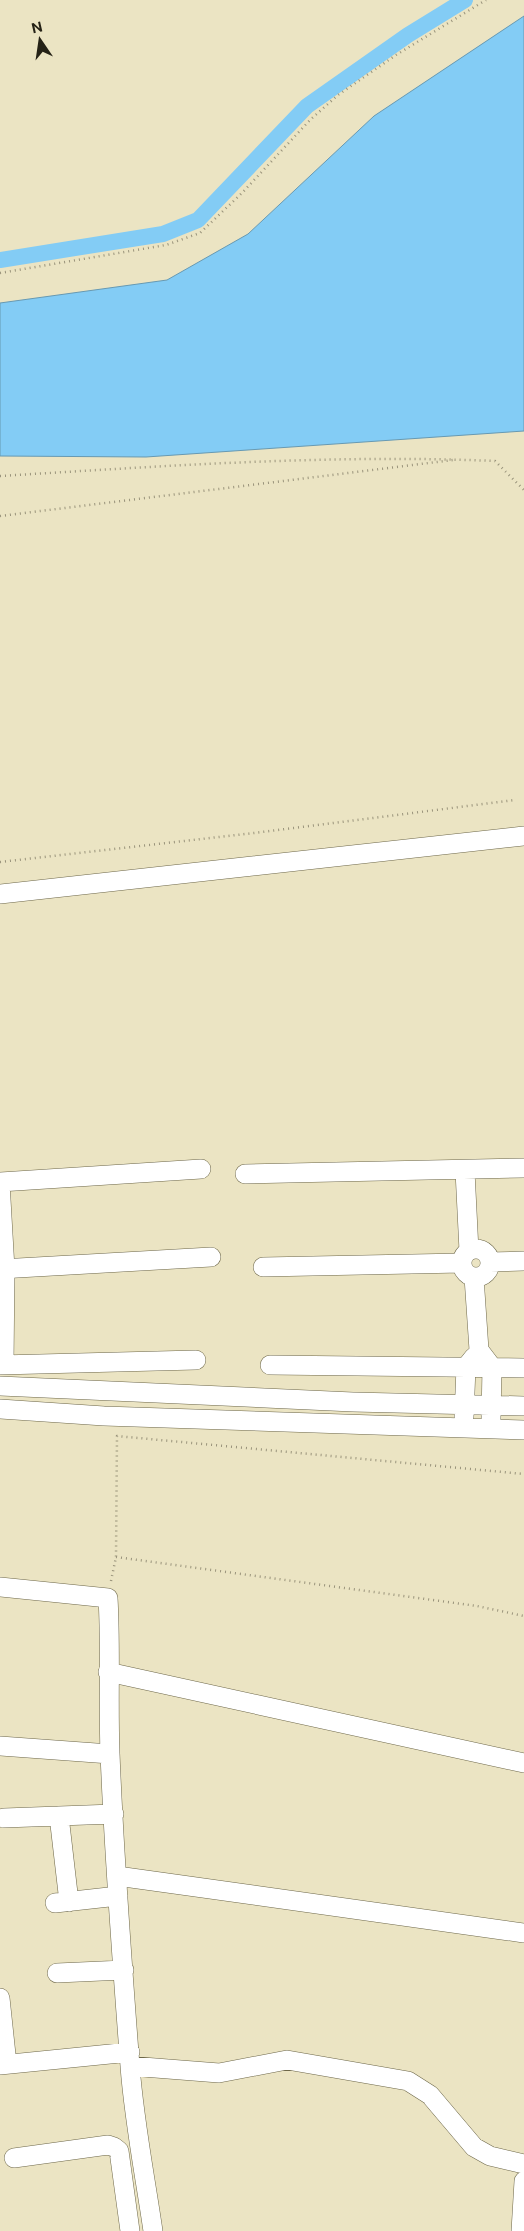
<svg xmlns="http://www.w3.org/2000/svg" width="524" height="2231" font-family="'Public Sans',sans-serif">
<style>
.water{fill:#83ccf5;stroke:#6799b2}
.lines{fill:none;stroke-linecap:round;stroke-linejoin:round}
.canal{stroke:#83ccf5;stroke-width:16}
.minor-casing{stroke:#6d6749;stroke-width:20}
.path{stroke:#99937b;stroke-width:2.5;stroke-dasharray:1 4;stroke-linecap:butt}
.minor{stroke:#fff;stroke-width:19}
</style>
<rect width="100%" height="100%" fill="#ebe4c3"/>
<path class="water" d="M524 16V431L146 457 0 456V303L167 280 248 234 374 116Z"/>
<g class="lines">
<path class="canal" d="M0 260 163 234 198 220 307 106 408 35 465 0"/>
<g class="minor-casing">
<path id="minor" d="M0 894 524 836
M465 1171 469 1251
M245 1174 524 1168
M0 1182 201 1169
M0 1182 5 1269 4 1365
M462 1263a14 14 0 1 1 28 0a14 14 0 1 1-28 0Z
M490 1262 524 1261
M263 1267 462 1263
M0 1269 211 1257
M474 1277 479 1350 492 1367 491 1419
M0 1365 196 1360
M270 1365 524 1368
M0 1386 353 1402 524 1406
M0 1409 104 1416 524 1430
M464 1417 466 1367 474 1357
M0 1587 108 1598C111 1649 108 1701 110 1753 114 1857 122 1962 130 2066 134 2121 145 2176 153 2231
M108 1672 524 1763
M0 1746 110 1754
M59 1816 69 1902
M4 1818 114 1814
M117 1876 524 1933
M55 1903 118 1896
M57 1973 124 1970
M0 1998 7 2064
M0 2065 130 2052
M130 2066 219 2073 287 2060 408 2081 430 2095 474 2147 490 2156 524 2164
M14 2158 108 2145 114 2147 119 2151 130 2231
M521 2231 524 2181"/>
</g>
<path class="path" d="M0 273 166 245 200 233 242 193 310 120 338 95 396 55 486 0
M0 476C165 466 330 454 495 461L524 490
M0 516 453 460
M0 862 254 833 515 800
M116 1557 477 1606 524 1616
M111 1581 116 1557 117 1436 524 1474"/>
<use href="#minor" class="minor"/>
</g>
<g transform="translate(40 40) rotate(347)" stroke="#ebe4c3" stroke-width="4" paint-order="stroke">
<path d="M0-4L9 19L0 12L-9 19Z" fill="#252216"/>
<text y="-8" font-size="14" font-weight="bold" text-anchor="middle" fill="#252216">N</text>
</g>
</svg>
